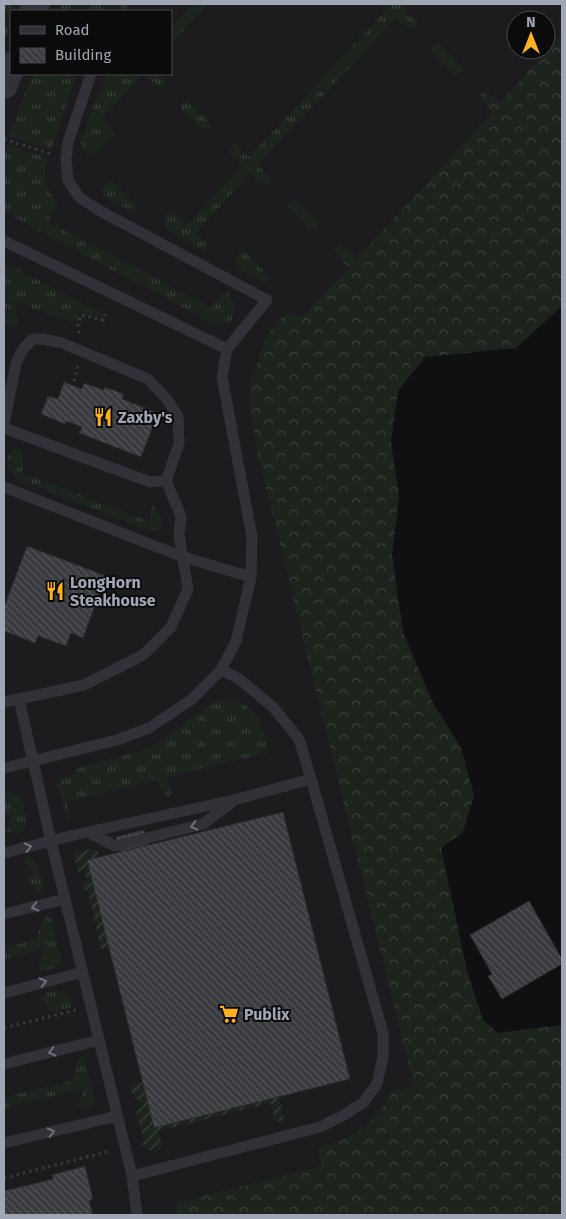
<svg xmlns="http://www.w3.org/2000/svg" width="566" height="1219" font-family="'Fira Sans',sans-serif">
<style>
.built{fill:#1c1c1f;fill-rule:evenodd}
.grass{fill:url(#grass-tufts)}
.forest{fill:url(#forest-crowns)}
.garden{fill:url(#garden-furrows)}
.building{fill:url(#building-back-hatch);stroke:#2a2a2e}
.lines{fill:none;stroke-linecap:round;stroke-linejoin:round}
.path{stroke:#37393e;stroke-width:3;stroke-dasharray:2.5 4;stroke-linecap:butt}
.service{stroke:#313237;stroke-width:11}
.tertiary{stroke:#313237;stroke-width:28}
.oneway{stroke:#6e727b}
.labels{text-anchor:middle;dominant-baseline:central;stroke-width:4;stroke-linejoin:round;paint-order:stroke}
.poi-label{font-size:16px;font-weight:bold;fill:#a0a6b3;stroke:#0b0b0c;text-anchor:start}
</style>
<defs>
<pattern id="grass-tufts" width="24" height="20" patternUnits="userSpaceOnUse" patternTransform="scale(1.25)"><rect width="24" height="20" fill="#1c241d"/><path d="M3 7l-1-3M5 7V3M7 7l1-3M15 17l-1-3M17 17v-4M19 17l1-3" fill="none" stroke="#3a413b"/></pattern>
<pattern id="forest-crowns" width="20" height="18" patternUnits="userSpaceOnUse" patternTransform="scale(1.25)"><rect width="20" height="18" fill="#1c241d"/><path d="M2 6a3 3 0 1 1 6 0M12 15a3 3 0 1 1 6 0" fill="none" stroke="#3a413b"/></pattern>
<pattern id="garden-furrows" width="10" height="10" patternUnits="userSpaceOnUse" patternTransform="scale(1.25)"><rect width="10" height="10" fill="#1c241d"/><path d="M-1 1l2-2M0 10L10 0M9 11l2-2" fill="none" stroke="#3a413b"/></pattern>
<pattern id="building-back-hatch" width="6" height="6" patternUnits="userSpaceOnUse" patternTransform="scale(1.25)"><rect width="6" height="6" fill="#3a3b3f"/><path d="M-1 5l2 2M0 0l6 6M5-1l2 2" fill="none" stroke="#535458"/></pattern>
</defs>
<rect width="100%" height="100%" fill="#101012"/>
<path class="built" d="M4 4H562V100L259 460 447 1215H4ZM11 11H171V74H11ZM516 20H546V50H516Z"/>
<path class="grass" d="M4 4H20L16 11H11V23L4 43Z
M61 4H128L127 7 123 11H57Z
M193 4H209L171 44V28Z
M380 4H409L403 10 417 22 416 27 414 30C406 29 402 23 395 19L258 165 270 178V184C260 185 256 179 249 174L196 233 208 245 207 250H202L166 230 164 221 168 212 174 213 187 224 242 166 230 154 229 150 234 145H237L249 157 386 10Z
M437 45 440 46 462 67 463 70 461 74 453 73 433 54 432 50 434 46Z
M32 74H77L51 150 9 136Z
M106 74H160C164 77 166 80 164 85L160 87 142 74 102 118 114 131 115 134 95 154H88L82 148 81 143 88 120Z
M182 101H188L210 122 211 125 209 129H201L181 109V105Z
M7 144 48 158C42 183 44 182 57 204L48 222 212 308 223 292 228 293C236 306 237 307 231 321L218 326 4 212V153Z
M111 180 136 205 135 211 133 212 104 197 103 191 105 183Z
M293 200 296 201 317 221 319 224 316 229 309 228 289 208 288 205 290 201Z
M240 252H245L270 277 268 282H264C254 277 223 267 240 252Z
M4 264 11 266 103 314 101 317 80 313 78 318 72 323 14 301 18 324 16 327 4 324Z
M15 449H18L22 452 23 473 150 522 151 506 155 507 162 521V526L159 529 150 531 18 479C7 469 2 460 15 449Z
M223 701C228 701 234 702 239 703 260 709 263 734 269 752L168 777 172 793 168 797C160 795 161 786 159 779L66 802 71 819 68 822 57 785 60 780 77 774 76 769 140 751 165 739 210 704Z
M6 792C11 793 18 794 21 798 24 802 24 809 25 814 28 833 24 835 6 832L11 815 4 817V793Z
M30 856 36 862 44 890 39 894 25 879 33 873 23 861 26 857Z
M49 916 51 918 61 959V962L58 967 42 971 39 966 43 949 4 959V948L37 939 43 917Z
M58 990C69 991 70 998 72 1007 51 1013 54 1016 40 997L44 994Z
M82 1056 84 1057 94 1097C93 1110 89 1110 78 1108L84 1088 4 1108V1097L72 1081 78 1058Z"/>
<path class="forest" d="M562 34V306L516 348 425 357 398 391 391 441 399 496 392 555 403 632 433 703 461 748 474 795 463 832 441 848 467 971 483 1020 498 1033 562 1025V1215H178L176 1203 322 1166 318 1147C329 1143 343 1141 353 1135 370 1125 383 1108 392 1091L414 1087 259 460 250 410V384L267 334 285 315 293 314 301 317 349 268C344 262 335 257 335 248L339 246H343L357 258 493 112 480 97 481 94 487 92 500 103Z"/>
<path class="garden" d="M90 849 98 851V858L87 860 109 948 101 949 88 892 81 884 87 881 84 870 78 872 74 855 76 852Z
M142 1082 154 1127 279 1097 284 1118 281 1121H275L271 1103 158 1131 162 1144 161 1149 156 1152C150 1150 144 1148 141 1143L144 1142 136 1110 142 1108 140 1099 134 1100 130 1085Z"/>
<path class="building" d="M64 382 82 389 84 383 104 390 105 387 124 394 122 399 158 413 141 457 79 433 82 427 66 421 65 424 41 414 48 396 58 399Z
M27 546 106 576 83 638 71 633 66 646 38 636 35 643 4 631V607Z
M283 812 350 1079 154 1128 87 860Z
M144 830 147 845 120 852 116 837Z
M529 901 562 959V964L502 999 488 976 492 974 470 935Z
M85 1166 93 1199 89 1201 93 1215H4V1191L53 1179 52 1175Z"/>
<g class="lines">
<path class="path" d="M4 139 51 154
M79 333 78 325 81 315 103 320 105 314
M74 381 78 366
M4 1028 76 1010
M4 1178 110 1151"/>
<path class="service" d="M4 241 227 349
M4 424 16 363 23 349 33 339H43L62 343 148 379 166 398 178 417 179 444 166 481 181 516 179 535 188 589 171 627 143 655 84 685 4 702
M4 428 150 482 166 481
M4 487 183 557 251 577
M19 699 51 841 132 1176 137 1215
M4 768 117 740 149 728 191 700 221 670 236 641 251 577 252 537 222 377 227 349 267 300 100 211 79 197 68 180 66 159 68 142 91 74
M88 832 115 846 203 824 231 803
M4 853 66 837 234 800 311 779
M4 914 65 899
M4 993 83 972
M4 1064 99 1040
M4 1143 117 1116
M132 1176 320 1127 342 1116 363 1103 377 1084 383 1057V1033L311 779 299 739 273 707 238 678 221 670"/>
<path class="tertiary" d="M33 11 36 4
M4 85 11 66"/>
</g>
<defs><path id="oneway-chevron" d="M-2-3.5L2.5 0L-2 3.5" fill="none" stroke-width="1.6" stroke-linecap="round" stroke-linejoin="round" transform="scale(1.25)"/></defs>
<g class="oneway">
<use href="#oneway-chevron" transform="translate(194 826) rotate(166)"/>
<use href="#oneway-chevron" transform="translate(28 847) rotate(-14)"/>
<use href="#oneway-chevron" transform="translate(35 907) rotate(166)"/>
<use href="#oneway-chevron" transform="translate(43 982) rotate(-14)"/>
<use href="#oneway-chevron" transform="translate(52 1052) rotate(166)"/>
<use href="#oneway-chevron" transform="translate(51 1132) rotate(-14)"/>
</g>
<defs>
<g id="restaurant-bare" transform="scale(1.5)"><path d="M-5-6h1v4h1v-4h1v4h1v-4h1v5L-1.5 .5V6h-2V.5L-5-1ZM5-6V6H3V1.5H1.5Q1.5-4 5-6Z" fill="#fdb21d" stroke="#0b0b0c" stroke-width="2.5" paint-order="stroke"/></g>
<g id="supermarket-bare" transform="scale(1.5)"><path d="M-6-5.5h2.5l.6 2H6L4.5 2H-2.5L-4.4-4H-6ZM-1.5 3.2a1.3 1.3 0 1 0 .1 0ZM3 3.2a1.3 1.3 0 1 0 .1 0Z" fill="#fdb21d" stroke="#0b0b0c" stroke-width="2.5" paint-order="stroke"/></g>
</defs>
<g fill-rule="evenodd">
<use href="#restaurant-bare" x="103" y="417"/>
<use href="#restaurant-bare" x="55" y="591"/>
<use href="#supermarket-bare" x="229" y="1014"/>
</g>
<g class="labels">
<g class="poi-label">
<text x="118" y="417">Zaxby's</text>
<text x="70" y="582">LongHorn<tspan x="70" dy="18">Steakhouse</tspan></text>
<text x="244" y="1014">Publix</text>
</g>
</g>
<rect width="566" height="1219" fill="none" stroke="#a0a6b3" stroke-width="10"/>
<rect x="10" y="10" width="162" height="65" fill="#0b0b0c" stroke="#47494f"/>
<rect x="20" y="26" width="25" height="8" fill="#313237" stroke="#47494f"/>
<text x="55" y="35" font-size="15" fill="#a0a6b3">Road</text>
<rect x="20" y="48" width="25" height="15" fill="url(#building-back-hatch)" stroke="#47494f"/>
<text x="55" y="60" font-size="15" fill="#a0a6b3">Building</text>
<g transform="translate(531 35)"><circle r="24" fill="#0b0b0c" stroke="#47494f"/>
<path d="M0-4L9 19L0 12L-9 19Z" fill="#fdb21d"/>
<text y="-8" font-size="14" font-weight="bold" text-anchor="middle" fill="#a0a6b3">N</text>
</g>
</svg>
